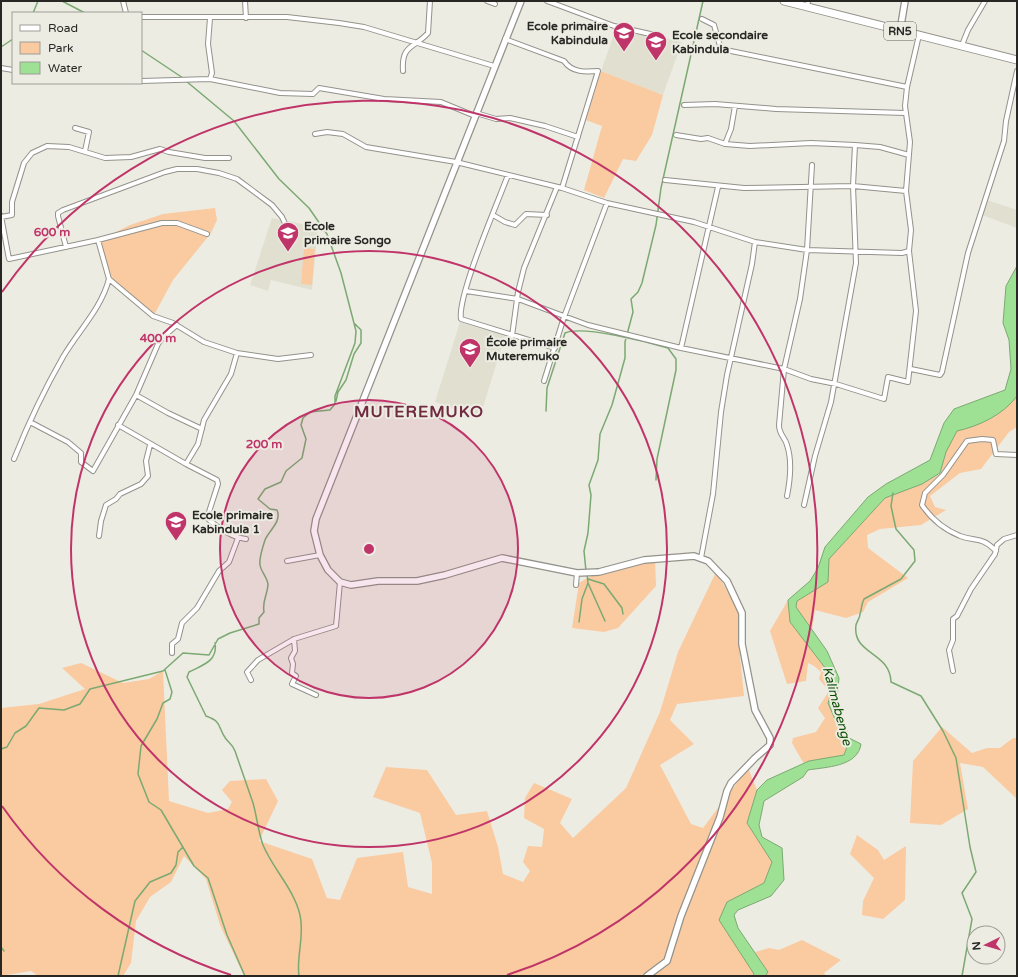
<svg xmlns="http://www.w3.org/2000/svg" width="1018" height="977" font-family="'Varela Round',sans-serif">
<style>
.built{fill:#e1e0d0}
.green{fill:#facaa1}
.water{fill:#9ee194;stroke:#7ba972}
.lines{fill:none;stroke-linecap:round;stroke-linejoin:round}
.stream{stroke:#7ba972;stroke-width:1.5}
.street-casing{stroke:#93928b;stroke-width:6}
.secondary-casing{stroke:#93928b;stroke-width:8}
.highway-casing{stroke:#93928b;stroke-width:9}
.street{stroke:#fff;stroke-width:4}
.secondary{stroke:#fff;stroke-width:5.5}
.highway{stroke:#fff;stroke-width:7}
.ring{fill:none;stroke:#c03569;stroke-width:2}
.labels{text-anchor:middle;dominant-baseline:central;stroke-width:4;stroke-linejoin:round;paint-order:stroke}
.shield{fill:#edece3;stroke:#63625d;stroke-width:1}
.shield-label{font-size:11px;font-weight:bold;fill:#282724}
.poi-label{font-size:12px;font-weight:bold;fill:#282724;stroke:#edece3;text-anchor:start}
.water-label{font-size:13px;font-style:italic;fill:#094e00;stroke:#edece3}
.district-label{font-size:16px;font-weight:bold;letter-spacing:1px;fill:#702b41;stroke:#edece3}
.centre{fill:#c03569;stroke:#edece3;stroke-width:2}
.ring-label{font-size:12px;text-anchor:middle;font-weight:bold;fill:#c03569;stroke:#edece3;stroke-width:4;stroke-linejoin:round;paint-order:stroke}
</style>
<rect width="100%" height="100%" fill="#edece3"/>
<path class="built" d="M616 28 682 42 663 95 601 71Z
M987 200 1017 210V228L982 215Z
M272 218 318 227 312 290 271 280 268 291 250 285Z
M460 322 505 336 480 417 435 402Z"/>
<path class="green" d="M601 71 663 95 652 135 636 161 623 159 604 198 584 190 602 126 586 120Z
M215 208 217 220 211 233 173 280 154 315 110 279 100 240 130 225 163 214Z
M304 248 315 249 312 285 301 284Z
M1017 396V427L1009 432 981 469 960 473 930 496 935 507 946 510 921 525 880 529 867 535 868 548 908 578 868 602 863 612 846 618 815 610 812 629 796 607 797 601 828 582 829 559 885 498 922 484 940 474 946 452 957 430C979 426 1003 415 1017 396Z
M655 558 656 586 618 628 604 632 572 628 579 583 589 577Z
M716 572 739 611 740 657 744 696 677 704 670 720 694 744 660 765 691 824 703 828 748 768 757 790 747 823 772 862 764 883 727 902 749 964 754 974 753 976H244L220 925 206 879 184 856 171 882 150 897 136 921 131 963 123 976H38L31 971 1 976V708L39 704 85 689 62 668 81 663 123 683 149 679 163 671 169 801 208 813 228 809 232 802 222 790 230 781 266 779 278 801 259 841 312 859 327 898 340 900 357 858 403 852 408 887 432 894V863L420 813 373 797 386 767 427 770 456 815 487 811 498 847 503 874 523 882 530 871 523 862 528 846 542 847 544 829 524 818 525 798 534 783 572 799 560 823 573 838 626 788 660 712 678 652Z
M788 600 790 622 826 669 831 694 828 703 847 747 844 755 804 764 792 743 793 738 816 732 825 718 818 708 829 691 819 679 821 672 814 666 808 663 806 681 787 684 770 631Z
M942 727 972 753 987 748H1000L1013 738H1017V799L983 767 960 763 968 809 941 825 910 823 913 761Z
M857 835 878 850 884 860 906 846 905 900 883 919 862 915 863 901 874 878 850 854Z
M802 940 841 960 824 973 826 976H765L768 972 755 952 769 948 779 950Z"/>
<path class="water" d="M1017 266V396C1003 415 979 426 957 431L946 452 940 473 922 484 885 498 829 559 828 582 797 601 796 607 827 651 839 678 837 699 849 738 861 744C858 767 825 767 808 770L803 777 764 801 759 825 762 837 782 848 784 880 771 896 738 910 734 915 738 928 768 972 765 976H753L754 974 719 920 727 902 764 883 772 862 747 823 757 790 767 780 809 761 844 755 847 747 828 703 831 694 826 669 790 622 788 600 810 581 818 568 825 547 868 497 886 484 930 460 944 423 954 409 1005 390 1011 369 1009 340 1003 323 1006 286Z"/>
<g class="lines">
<path class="stream" d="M62 1 85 13
M33 13 38 1
M1 47 13 39
M141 50 183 78
M336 401 338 392 346 380 354 354 361 343V330L355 324
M546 411 547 388 565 333C582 325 648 342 668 348L676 359V370L657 459 656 480
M893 493 891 506 896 529 914 550 915 561 901 579 864 599C861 605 862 608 860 614 860 618 857 621 856 625 852 655 890 651 891 682L921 696 943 731 956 758 970 847 976 872 962 893 972 919 962 976
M586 571 584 551 588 533 591 495 589 485 598 460 600 434 612 405 625 358V342L633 312 631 299 638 292 642 283 656 225 661 188 703 1
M587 574 588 583 605 621
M588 579 604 584 622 608 623 614
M579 622 582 599 588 583
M215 643C218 661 203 665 189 672L187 677 206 716C223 722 217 727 226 739 229 743 233 745 235 751 241 768 247 786 253 803 257 817 258 831 263 845 273 869 294 889 300 915 305 936 296 956 299 976
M165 670 172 692 170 699 163 703 157 719 141 746 138 774 149 802 161 810 194 866 208 878 227 935 245 976
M1 749 7 747 15 733 26 726 39 708 64 710 80 704 90 689 163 671 183 653 209 655 218 639 230 633 259 624V618L264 612C262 600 267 597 268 585 268 578 261 572 260 565 259 559 263 546 265 540 269 530 282 522 277 510L270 509 258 499 265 489 281 482 286 471 302 458 306 439 301 425 303 418 310 412 330 410 335 404V396L355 343 356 331 341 273 327 234 309 208 279 179 234 121 186 81
M1 947 4 951
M118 976 135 901 150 882 171 873 176 865 178 852 183 847"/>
<g class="street-casing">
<path id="street" d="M123 1 126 13
M245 1 246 18
M487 1 495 4
M547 1 614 26 655 35
M807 7 808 1
M141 17H287L339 23 364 27 494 66
M210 18 208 44 212 73 210 79
M702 19 714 25 720 46 726 50 907 87
M505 39 564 61C572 73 586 72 598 71L562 188
M962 45 968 30 985 1
M1 68 13 70
M403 71C401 44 415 48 428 33L430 1
M141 81 210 79 280 93 313 94 319 88 384 99 441 102 475 116
M684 105 715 104 776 109 905 113
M476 113 496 119 510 118 545 126 578 137
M75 128 89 132 85 151
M315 134 327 132 343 134 366 147 456 162 562 188 607 203 694 222 755 242 807 250 902 253 909 251 911 230 906 191 910 142 905 106 907 87 919 35
M676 135 701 139 708 138 725 144 750 146 811 143 855 145 880 147 909 155
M725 144 731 129 735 106
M508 175C498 202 457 296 461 319L555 348
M665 180 744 188 853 186 906 191
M493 215 505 222 515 225 526 214 547 215
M1 216 9 259 98 240 162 223H177L207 234
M1 217 12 215V202L24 163 32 153 47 146 69 147 105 158 131 157 160 149 169 152 205 158H229
M98 240 109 279 153 316 173 323 204 342 237 353 278 359 311 355
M66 247 58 216V213L63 210 165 172 177 169H197L219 173 237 179 272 205 282 217 289 232
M466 291 518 299 588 325 681 348 784 369 811 379 836 384 884 399 888 377 908 382 916 311 909 251
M512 336 518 292 524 268 557 187
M681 348 718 187
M911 369 940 375 942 372 968 253 1004 141 1006 121 1017 71
M544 381 564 317 607 203
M136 395 168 413 202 429
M30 422 68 442 81 453V462L93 471 136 395 158 344 163 337 177 325
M118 425 186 464 217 480 218 484 207 518C218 528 231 537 246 539
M14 459C28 424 44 390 63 357 79 330 101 309 109 279
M186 464 198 444 204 420 231 374 237 353
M787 496C790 481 792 460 787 445 785 437 779 435 779 425L784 369 800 299 807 250 812 165
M804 505 815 456 831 402 856 263 853 186 855 145
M99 536 101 521 106 505 116 499 120 494 141 484 148 476 146 461 150 445
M996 551C981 536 977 542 960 536 943 529 932 520 922 505L925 493 943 475 967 441 982 439 993 440 996 454 1017 455
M701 558 713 494 721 412 727 375 752 264 755 242
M287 561 320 555
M576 585 577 573
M294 639 295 651 291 658 293 664 292 673 296 676 292 684 316 695
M172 653V644L178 639 182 623 197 608 219 571 229 562 238 538
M953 671 949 650 953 640V619L957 616 971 589 995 554 997 545 1004 539 1017 535
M251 680 247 672 258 660 294 639 336 626 340 582"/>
</g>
<g class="secondary-casing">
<path id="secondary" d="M521 1 316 519 314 531 320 555 328 570 340 582 351 585 378 581H417L445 575 502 558 577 573 599 572 644 560 694 556 708 561 727 581 742 613V644L755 710 770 738V745L755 758 731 783 727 791 720 817 681 916 667 961 647 976
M900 31 905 1"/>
</g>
<g class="highway-casing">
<path id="highway" d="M784 1 1017 60"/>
</g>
<use href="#street" class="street"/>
<use href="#secondary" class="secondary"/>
<use href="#highway" class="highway"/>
</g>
<circle cx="369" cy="549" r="149" fill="#c03569" fill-opacity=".12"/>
<g class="ring">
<circle cx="369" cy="549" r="149"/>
<circle cx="369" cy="549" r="298"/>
<path d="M231 975A448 448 0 0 1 2 806M2 292A448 448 0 1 1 507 975"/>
</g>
<defs>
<g id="school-pin" transform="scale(1.15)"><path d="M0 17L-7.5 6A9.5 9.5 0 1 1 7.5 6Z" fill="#c03569" stroke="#edece3"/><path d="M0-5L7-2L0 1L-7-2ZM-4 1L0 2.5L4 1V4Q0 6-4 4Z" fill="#fff"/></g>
</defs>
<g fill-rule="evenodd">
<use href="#school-pin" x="624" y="33"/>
<use href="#school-pin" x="656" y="42"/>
<use href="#school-pin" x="288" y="233"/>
<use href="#school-pin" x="470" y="349"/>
<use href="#school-pin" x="176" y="522"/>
</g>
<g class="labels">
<rect class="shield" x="884" y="22" width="32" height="18" rx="3"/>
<g class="shield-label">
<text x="900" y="31">RN5</text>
</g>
<g class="poi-label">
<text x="608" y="26" text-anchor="end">Ecole primaire<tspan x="608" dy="14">Kabindula</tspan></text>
<text x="672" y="35">Ecole secondaire<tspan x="672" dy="14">Kabindula</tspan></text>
<text x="304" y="226">Ecole<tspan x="304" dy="14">primaire Songo</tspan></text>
<text x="486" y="342">École primaire<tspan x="486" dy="14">Muteremuko</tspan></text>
<text x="192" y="515">Ecole primaire<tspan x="192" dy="14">Kabindula 1</tspan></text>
</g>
<g class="water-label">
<text transform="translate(837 706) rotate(75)">Kalimabenge</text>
</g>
<g class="district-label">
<text x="419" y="412">MUTEREMUKO</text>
</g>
</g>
<circle cx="369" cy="549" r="6" class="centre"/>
<g class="ring-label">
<text x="52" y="236">600 m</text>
<text x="158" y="342">400 m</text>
<text x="264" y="448">200 m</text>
</g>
<rect width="1018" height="977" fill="none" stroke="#282724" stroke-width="4"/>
<rect x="12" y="12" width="130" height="72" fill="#edece3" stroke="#9e9d97"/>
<rect x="20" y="25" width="20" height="6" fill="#ffffff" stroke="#9e9d97"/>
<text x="48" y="32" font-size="12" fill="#282724">Road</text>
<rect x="20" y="42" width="20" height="12" fill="#facaa1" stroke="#9e9d97"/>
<text x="48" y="52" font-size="12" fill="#282724">Park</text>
<rect x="20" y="62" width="20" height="12" fill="#9ee194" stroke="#9e9d97"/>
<text x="48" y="72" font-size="12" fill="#282724">Water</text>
<g transform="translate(986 945) rotate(265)"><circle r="19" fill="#edece3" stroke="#9e9d97"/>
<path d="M0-3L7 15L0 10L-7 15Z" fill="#c03569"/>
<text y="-6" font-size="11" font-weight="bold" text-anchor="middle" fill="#282724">N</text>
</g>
</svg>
